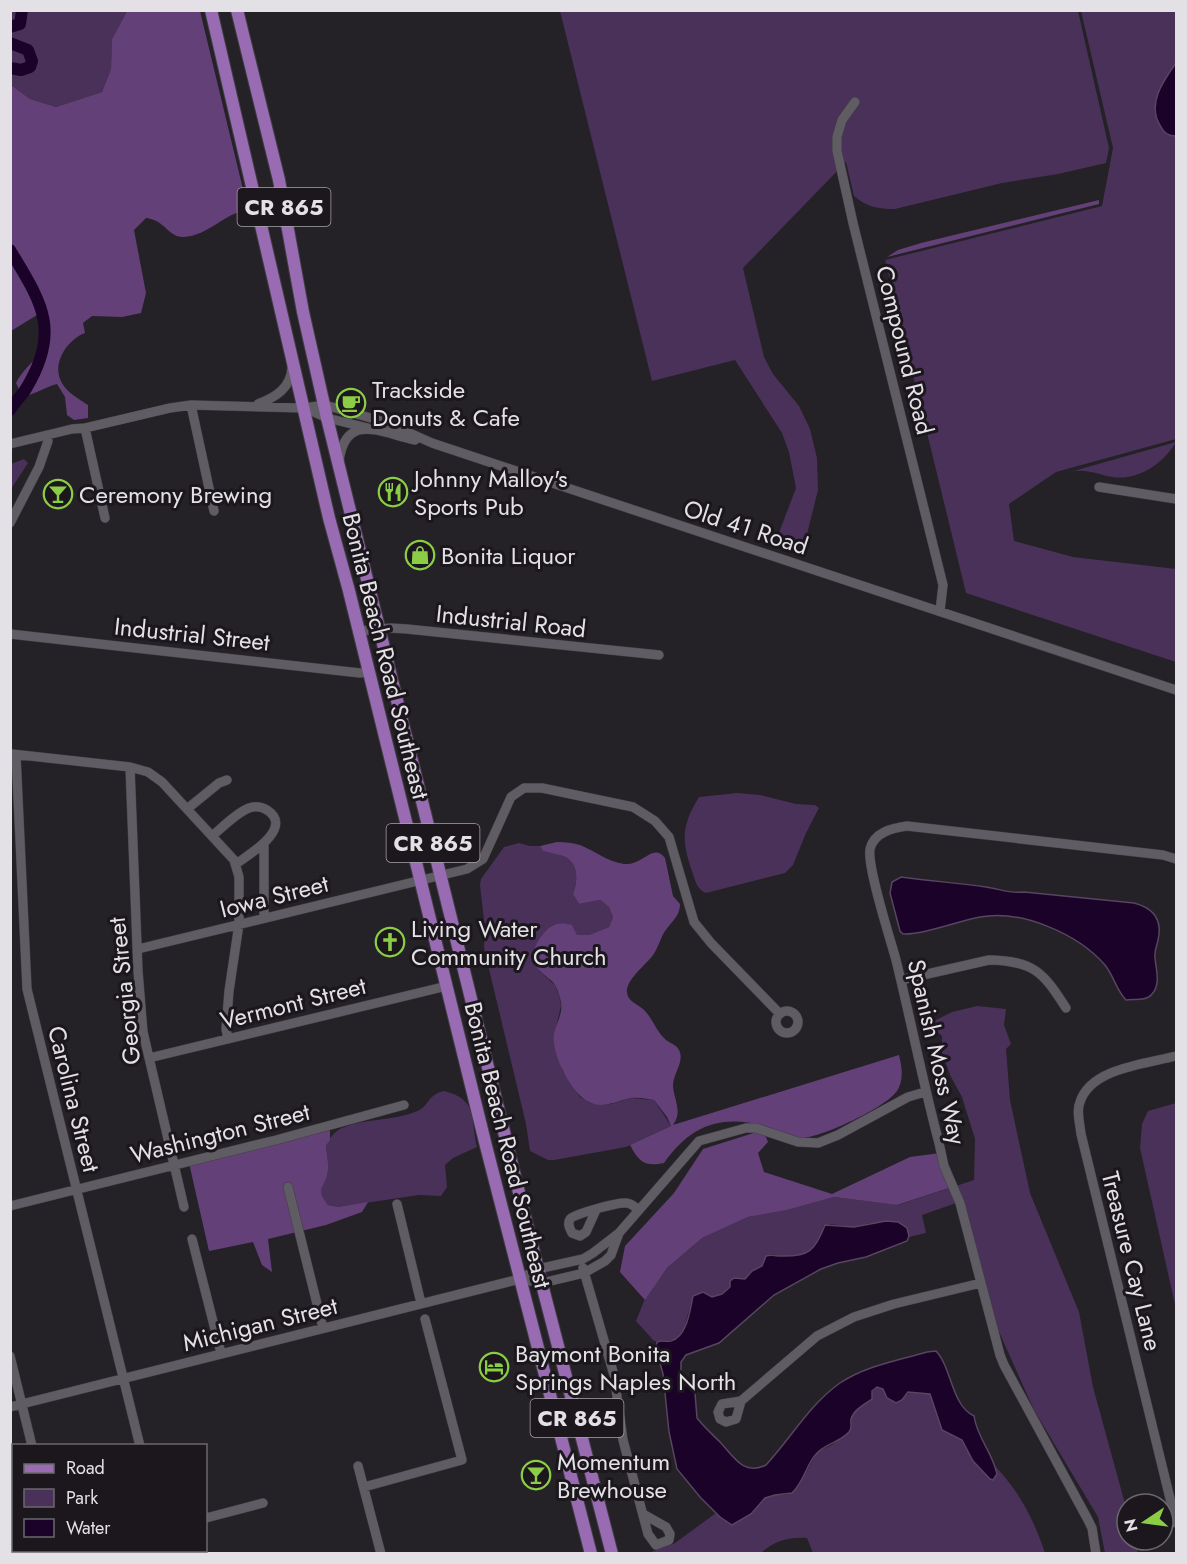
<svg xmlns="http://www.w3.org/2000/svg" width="1187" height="1564" font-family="Jost,sans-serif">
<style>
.green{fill:#4a3159}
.forest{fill:#644079}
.water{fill:#1b0228;stroke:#574561;stroke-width:1.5}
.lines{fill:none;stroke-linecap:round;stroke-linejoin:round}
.river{stroke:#1b0228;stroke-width:12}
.minor-casing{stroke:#403e43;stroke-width:10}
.major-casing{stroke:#403e43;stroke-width:14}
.minor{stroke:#605c63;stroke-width:9}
.major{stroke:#986bb3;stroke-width:12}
.labels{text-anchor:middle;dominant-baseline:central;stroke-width:6;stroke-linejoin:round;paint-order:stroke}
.shield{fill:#1b171d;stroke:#a7a4a9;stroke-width:1.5}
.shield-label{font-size:22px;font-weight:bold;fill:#e3e1e5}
.street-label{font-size:24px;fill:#e3e1e5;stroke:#1b171d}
.poi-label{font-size:24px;fill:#e3e1e5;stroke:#1b171d;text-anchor:start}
</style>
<rect width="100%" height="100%" fill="#242127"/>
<path class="green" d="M11 11H127L112 39 111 69 102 92 56 107 30 99 11 85Z
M560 11H1078L1109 148 1106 163 1058 174 1002 183 895 209C878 209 867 207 854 196L846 162 743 268 764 357 773 374 799 406 810 429 817 458 818 490 804 546 777 538 796 488 789 452 782 433 735 360 652 381Z
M1081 11H1176V439L1056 472 1009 504 1014 541 1073 557 1176 569V662L966 593 885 260 1102 206 1113 148Z
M1176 442C1163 464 1138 481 1112 477 1097 474 1085 468 1070 472Z
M24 459 28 463 11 489V464Z
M737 793 760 795 796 804 815 805 819 808 806 833 793 865 785 873 706 893C697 889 696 883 693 874 682 842 680 828 699 797Z
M519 843 530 846H540L544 851C550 853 556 854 563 856 579 862 578 881 573 894L579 904 600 900 609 907 613 917 609 927 589 935 577 936 572 925 539 971 555 985 559 995 561 1006 554 1036 562 1070 580 1097 590 1103 600 1105 611 1104 632 1098 654 1100 671 1126 626 1147 554 1160H548L530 1151 526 1124 484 948 485 929 480 885 481 879 504 847Z
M977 1006 1006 1009 1004 1025 1011 1044 1006 1049 1010 1100 1030 1193 1079 1312 1093 1387 1127 1511V1540H1135L1138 1553H1105L1098 1517 1034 1410 996 1325 962 1201 922 1215 926 1233 909 1237 870 1223 854 1227 830 1224 823 1226C823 1232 821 1235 818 1240 805 1261 794 1258 771 1254L762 1266 752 1271 745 1279 734 1278C729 1289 724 1294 712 1297L708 1294 693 1296C691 1306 687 1315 685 1325 681 1342 668 1341 654 1341L636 1321 644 1301 667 1268 702 1238 748 1217 787 1210 834 1197 898 1205 974 1180 975 1139 962 1097 951 1077 942 1053V1036L934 1029 932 1022 952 1012Z
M444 1091C478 1099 470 1118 477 1147L453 1158 445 1165 447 1187 441 1196 419 1195 338 1207 328 1205C312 1187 327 1187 328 1170 329 1161 326 1153 326 1144 330 1138 335 1131 342 1128 365 1118 392 1121 415 1112 430 1107 426 1095 444 1091Z
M1176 1103V1309L1140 1148 1142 1124 1148 1111Z
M877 1387 883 1389 887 1398 891 1401 902 1400C912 1388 916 1392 930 1394L942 1430 962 1440 973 1461 990 1479 997 1474 995 1466C1019 1491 1034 1520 1045 1553H813L807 1538C789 1537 774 1541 761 1553L646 1554 675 1543 716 1513 732 1525 751 1514 765 1498 775 1495H787L799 1486 817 1452 832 1445 848 1433 851 1428 852 1417 854 1413Z"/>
<path class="forest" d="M127 11H200L248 210C225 212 209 236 183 237 168 237 165 220 146 218L134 230 146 293 141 313 122 317 92 316 83 323 85 333C69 339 53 360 60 379 64 391 79 399 88 405V418L74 420 67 415 65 397 57 384C45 387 35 395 22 396L16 383C29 358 61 349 37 315L11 331V85L30 99 56 107 102 92 111 69 112 39Z
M1099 200V204L887 257 898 250 921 243Z
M557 842C565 842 573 843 580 845 595 851 608 862 624 864 643 866 653 842 665 858L673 896 680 904C680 916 672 921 665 931 661 937 659 945 655 952 649 963 625 979 627 993 628 1001 637 1004 643 1009 652 1017 656 1031 665 1039 669 1043 676 1044 679 1050 685 1062 673 1073 673 1086 674 1100 683 1112 673 1125L899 1055C902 1068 904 1079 897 1091 885 1108 824 1136 803 1138 793 1139 778 1130 768 1127 722 1114 692 1124 664 1163 645 1167 639 1162 630 1145L671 1126 667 1117 654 1100C647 1099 639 1097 631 1098 617 1101 601 1110 587 1101 570 1091 551 1053 554 1034 556 1023 563 1014 561 1003 560 997 558 990 555 985 552 980 546 977 542 973 528 960 533 946 544 933 553 923 560 922 572 925L577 935H589L609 927 613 917 609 907 600 900 579 904 573 894C578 881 579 862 563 856 556 854 550 853 543 851L540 846Z
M330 1129V1140L326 1145C326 1153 329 1161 328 1170 327 1187 313 1187 328 1205L338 1207 368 1202 362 1212 326 1225 268 1239 272 1272 262 1265 253 1242 209 1251 189 1163Z
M763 1130 768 1142 758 1153 764 1172 832 1194 910 1157 940 1153 952 1187 897 1205 834 1197 787 1210 748 1217 702 1238 667 1268 645 1300 620 1272 625 1246 674 1193 703 1149Z"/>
<path class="water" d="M1176 63V136C1169 136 1165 134 1161 127 1146 105 1163 81 1176 63Z
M901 877C930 881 958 883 986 887 1000 889 1010 894 1024 892L1134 903C1153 908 1163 919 1158 940 1157 946 1154 951 1155 958 1156 969 1161 985 1152 994 1147 1001 1134 999 1126 1000 1116 990 1114 976 1105 965 1078 934 1021 909 980 917 958 921 923 935 903 934L900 931 890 893 892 882Z
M886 1221 898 1222 907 1228 909 1236 907 1241 866 1257 838 1263 821 1269 774 1295 719 1343 686 1355 681 1362V1373L695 1393 697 1418C704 1427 712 1434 720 1442 734 1457 743 1476 766 1465 791 1438 810 1404 840 1383 865 1366 899 1360 927 1352L936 1351C952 1368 951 1405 974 1416 977 1438 992 1451 997 1474L993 1480 990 1479 973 1461 962 1440 942 1430 930 1394 908 1392 902 1400 896 1403 887 1398 883 1389 877 1387 872 1391V1399C865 1404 854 1409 851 1419 850 1424 853 1427 849 1432 840 1442 825 1444 817 1453 806 1464 805 1481 792 1493L775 1495 765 1498 751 1514 732 1525 720 1517 700 1497 677 1469 669 1432 663 1374 656 1349 657 1342C662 1340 666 1342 671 1341 687 1337 690 1310 693 1296L703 1292 712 1297 722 1294 730 1287V1281L734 1278 745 1279 752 1271 762 1266 766 1256C772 1254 774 1256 780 1256 809 1257 815 1251 825 1225L854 1227Z"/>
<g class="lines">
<path class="river" d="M10 27 20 24 22 10
M10 43 28 50 32 61 30 67 21 70 10 68
M10 250C41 302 61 329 27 387 22 396 15 401 10 410"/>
<g class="minor-casing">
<path id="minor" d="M855 102 842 120 837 137V151L853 223 943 585 940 611
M258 404C276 397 291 388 292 367
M191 405 214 511
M307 409 327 418 368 428
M85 428 105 518
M10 444 72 429 85 428 170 408 191 405 304 408 325 405 385 422 432 443 1176 690
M339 461C346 411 381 433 415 440
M1099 487 1176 499
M10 523 39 467 48 441
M359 631 391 628 407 629 659 655
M10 634 360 673 369 672
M12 754 130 767 148 772 162 782 234 860 239 877V924L229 991 226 1029 228 1039
M16 755 27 989 140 1446
M130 767 138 971 143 1032 184 1207
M187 809 219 783 227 780
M212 836C223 827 236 813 249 808 255 806 262 807 267 810 295 828 248 855 236 864
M264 918V844
M138 949 467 869 483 859 511 797 524 788H542L633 807 655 821 669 837 694 922 711 943 780 1014
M901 980 989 960C1034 961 1043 972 1066 1008
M776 1022a11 11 0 1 1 22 0a11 11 0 1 1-22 0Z
M1176 1056C1146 1064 1091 1068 1080 1102 1076 1111 1080 1124 1081 1134L1176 1523
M149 1058 447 986
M288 1187 323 1328
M397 1204 421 1303
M10 1206 276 1140 404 1105
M596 1210 586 1232 580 1236 572 1233C570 1229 567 1224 570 1219 573 1214 619 1202 626 1203 631 1203 635 1207 639 1210
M619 1233 611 1255 605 1261 584 1273 542 1283 520 1279 538 1269 583 1259 593 1253 619 1233 699 1141 746 1128H756L798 1142 818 1143 838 1135 908 1097 925 1092
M192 1239 221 1353
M583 1268 614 1375 623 1440 648 1534 656 1545 669 1540 670 1534 666 1527 643 1514
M10 1356 32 1446
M741 1401 736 1419 726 1422 720 1419 718 1412 722 1404 741 1401 817 1336 854 1317 894 1304 981 1283
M10 1407 520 1279
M358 1466 381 1554
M364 1487 462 1460 425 1319
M206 1518 263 1503
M38 1550 39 1554
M74 1550 75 1554
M167 1550 168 1554
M1096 1554 1092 1528 1087 1518 1004 1365 1000 1355 960 1203 944 1166 939 1143C923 1083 911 1021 896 960 890 938 867 867 870 849 874 832 893 828 907 826L1163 855 1176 859"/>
</g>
<g class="major-casing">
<path id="major" d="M211 10 329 518 349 591 486 1146 591 1554
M237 10 279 180 303 312 327 418 538 1269 612 1554"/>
</g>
<use href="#minor" class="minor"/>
<use href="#major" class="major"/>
</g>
<defs>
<g id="cafe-ring" transform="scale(1.5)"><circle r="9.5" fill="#1b171d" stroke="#8bce46" stroke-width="1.5"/><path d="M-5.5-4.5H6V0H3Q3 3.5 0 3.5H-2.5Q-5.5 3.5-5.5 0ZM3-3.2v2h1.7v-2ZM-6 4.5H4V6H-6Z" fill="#8bce46"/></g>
<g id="restaurant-ring" transform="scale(1.5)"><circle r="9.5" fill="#1b171d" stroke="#8bce46" stroke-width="1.5"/><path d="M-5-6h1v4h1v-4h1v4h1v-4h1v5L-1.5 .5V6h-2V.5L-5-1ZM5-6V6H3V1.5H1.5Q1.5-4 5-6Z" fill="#8bce46"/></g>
<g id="bar-ring" transform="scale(1.5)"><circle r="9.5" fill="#1b171d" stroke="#8bce46" stroke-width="1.5"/><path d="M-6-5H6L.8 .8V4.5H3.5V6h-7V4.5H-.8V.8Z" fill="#8bce46"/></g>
<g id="shop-ring" transform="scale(1.5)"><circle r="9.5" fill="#1b171d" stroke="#8bce46" stroke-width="1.5"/><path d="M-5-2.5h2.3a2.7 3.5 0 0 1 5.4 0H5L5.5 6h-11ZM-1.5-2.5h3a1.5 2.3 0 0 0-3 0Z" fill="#8bce46"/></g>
<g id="church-ring" transform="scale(1.5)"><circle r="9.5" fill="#1b171d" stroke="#8bce46" stroke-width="1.5"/><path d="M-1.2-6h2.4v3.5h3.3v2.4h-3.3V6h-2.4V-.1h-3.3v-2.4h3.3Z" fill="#8bce46"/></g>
<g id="hotel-ring" transform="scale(1.5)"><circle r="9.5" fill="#1b171d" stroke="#8bce46" stroke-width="1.5"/><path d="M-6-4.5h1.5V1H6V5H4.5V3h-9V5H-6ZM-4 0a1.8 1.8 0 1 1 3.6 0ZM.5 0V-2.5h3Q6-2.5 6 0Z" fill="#8bce46"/></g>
</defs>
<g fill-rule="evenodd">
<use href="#cafe-ring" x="351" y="403"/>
<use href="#restaurant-ring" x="393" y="492"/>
<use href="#bar-ring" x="58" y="494"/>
<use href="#shop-ring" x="420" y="555"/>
<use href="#church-ring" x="390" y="942"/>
<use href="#hotel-ring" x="494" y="1367"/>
<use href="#bar-ring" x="536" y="1475"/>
</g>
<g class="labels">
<g class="shield">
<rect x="237.5" y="188" width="93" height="38" rx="4.5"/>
<rect x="386.5" y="824" width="93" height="38" rx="4.5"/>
<rect x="530.5" y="1399" width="93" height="38" rx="4.5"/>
</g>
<g class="shield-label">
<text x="284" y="207">CR 865</text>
<text x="433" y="843">CR 865</text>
<text x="577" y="1418">CR 865</text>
</g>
<g class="street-label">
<text transform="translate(905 350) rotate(76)">Compound Road</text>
<text transform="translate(746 527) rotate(18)">Old 41 Road</text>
<text transform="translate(511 621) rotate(6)">Industrial Road</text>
<text transform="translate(192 634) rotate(6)">Industrial Street</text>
<text transform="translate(386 656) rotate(76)">Bonita Beach Road Southeast</text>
<text transform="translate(274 896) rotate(-14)">Iowa Street</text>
<text transform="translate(124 991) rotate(-96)">Georgia Street</text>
<text transform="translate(293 1003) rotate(-14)">Vermont Street</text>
<text transform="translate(937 1052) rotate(77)">Spanish Moss Way</text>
<text transform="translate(74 1099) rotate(76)">Carolina Street</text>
<text transform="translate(220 1133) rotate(-14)">Washington Street</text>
<text transform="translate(508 1145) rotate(76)">Bonita Beach Road Southeast</text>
<text transform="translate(1132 1261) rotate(76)">Treasure Cay Lane</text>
<text transform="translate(260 1324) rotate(-14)">Michigan Street</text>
</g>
<g class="poi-label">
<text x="372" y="389">Trackside<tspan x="372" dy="28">Donuts &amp; Cafe</tspan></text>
<text x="414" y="478">Johnny Malloy's<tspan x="414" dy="28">Sports Pub</tspan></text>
<text x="79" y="494">Ceremony Brewing</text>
<text x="441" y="555">Bonita Liquor</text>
<text x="411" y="928">Living Water<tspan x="411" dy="28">Community Church</tspan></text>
<text x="515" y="1353">Baymont Bonita<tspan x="515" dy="28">Springs Naples North</tspan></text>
<text x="557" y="1461">Momentum<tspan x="557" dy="28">Brewhouse</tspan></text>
</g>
</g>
<rect width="1187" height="1564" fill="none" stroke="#e3e1e5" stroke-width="24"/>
<rect x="12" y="1444" width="195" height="108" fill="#1b171d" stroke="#6b686d" stroke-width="1.5"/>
<rect x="24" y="1464" width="30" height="9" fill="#986bb3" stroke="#6b686d" stroke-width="1.5"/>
<text x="66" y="1474" font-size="18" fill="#e3e1e5">Road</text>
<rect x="24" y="1489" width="30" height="18" fill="#4a3159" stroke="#6b686d" stroke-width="1.5"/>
<text x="66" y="1504" font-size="18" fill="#e3e1e5">Park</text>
<rect x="24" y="1519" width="30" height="18" fill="#1b0228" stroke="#6b686d" stroke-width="1.5"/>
<text x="66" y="1534" font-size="18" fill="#e3e1e5">Water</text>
<g transform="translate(1145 1522) rotate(257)"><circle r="28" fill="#1b171d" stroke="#6b686d" stroke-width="1.5"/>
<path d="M0-4.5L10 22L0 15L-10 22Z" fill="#8bce46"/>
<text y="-9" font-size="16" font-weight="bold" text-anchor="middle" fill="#e3e1e5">N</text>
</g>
</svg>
